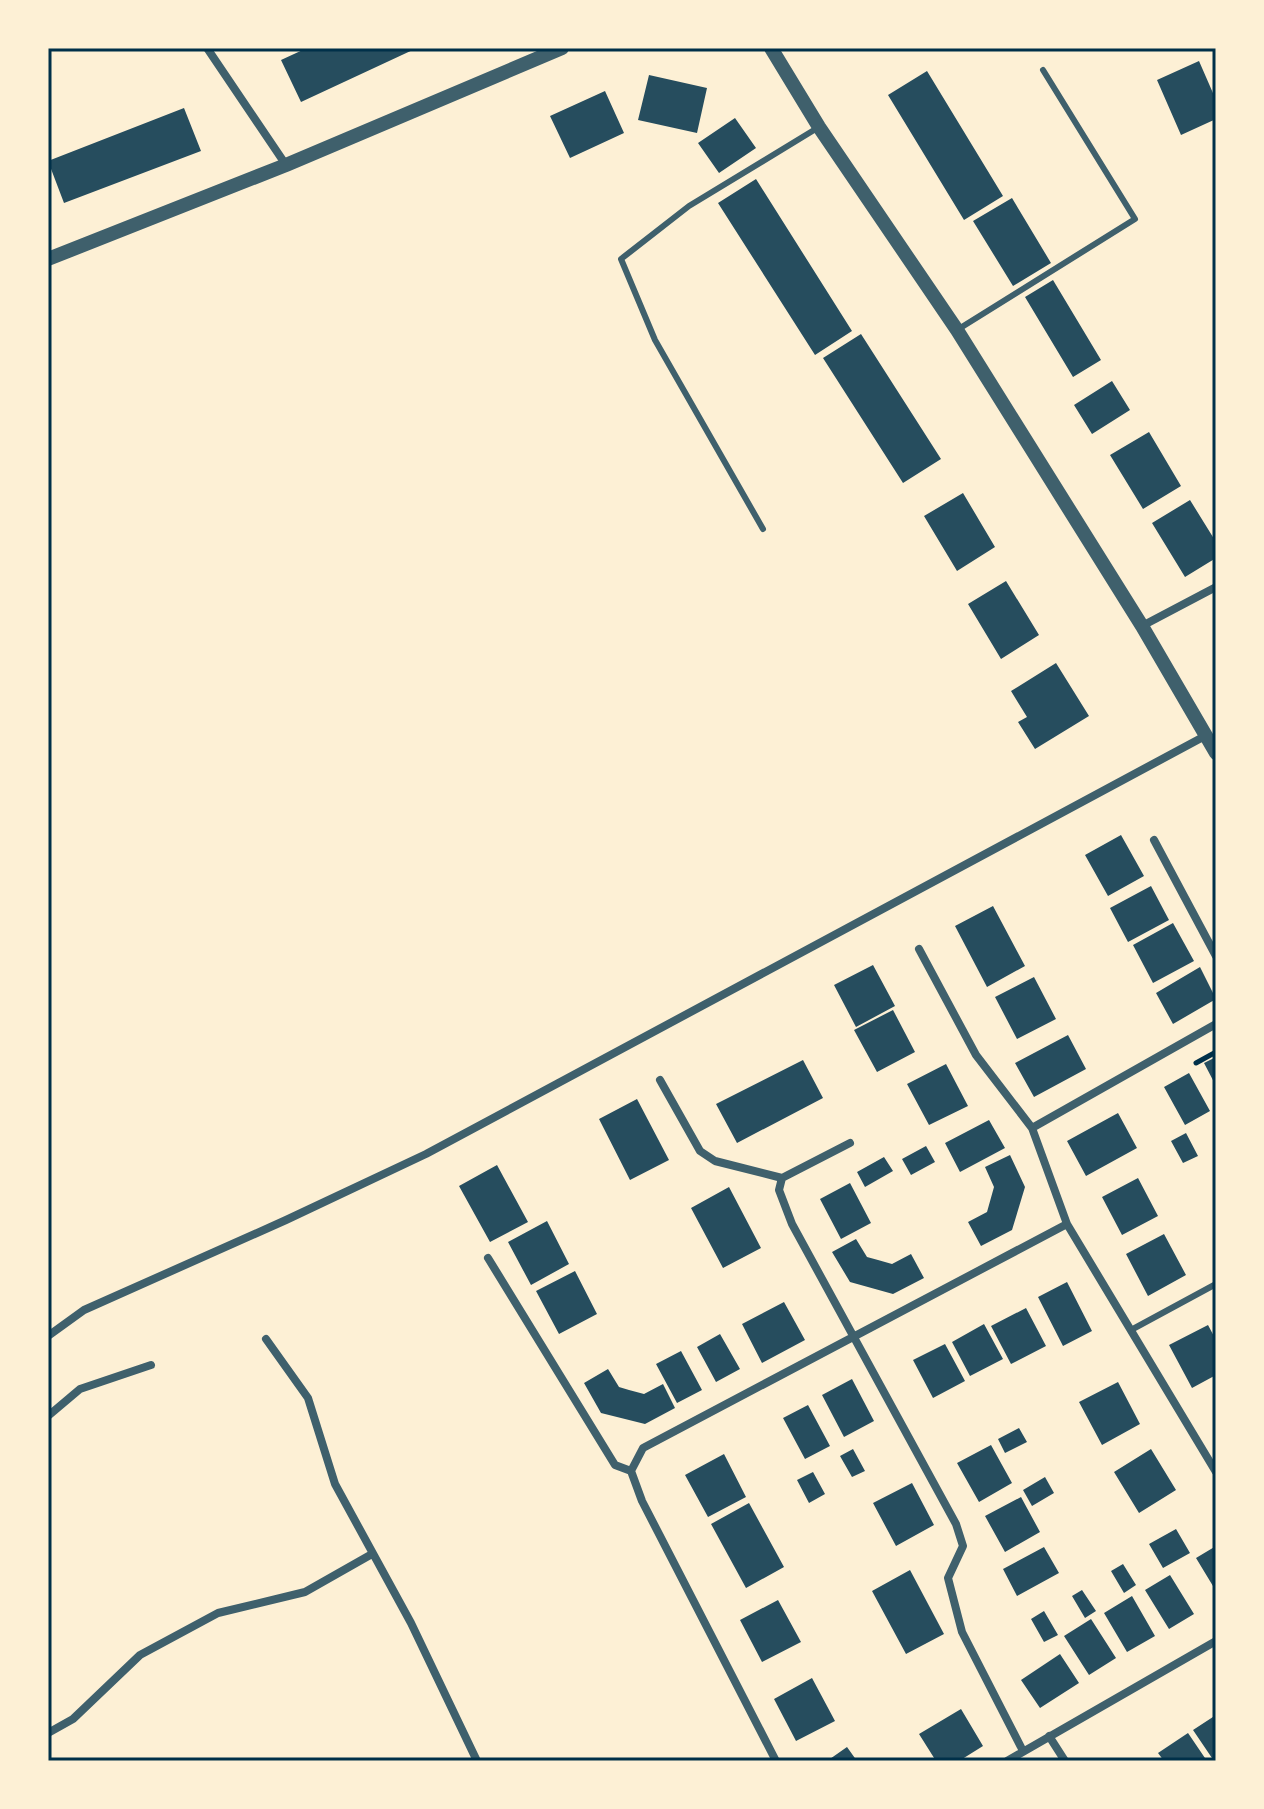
<svg xmlns="http://www.w3.org/2000/svg" width="1264" height="1809" font-family="'PT Serif',serif">
<style>
.building{fill:#264d5e}
.lines{fill:none;stroke-linecap:round;stroke-linejoin:round}
.path{stroke:#003049;stroke-width:5}
.service{stroke:#3f606c;stroke-width:6}
.minor{stroke:#3f606c;stroke-width:8}
.tertiary{stroke:#3f606c;stroke-width:14}
.neatline{fill:none;stroke:#003049;stroke-width:3}
</style>
<rect width="100%" height="100%" fill="#fdf0d5"/>
<path class="building" d="M307 48H417L301 102 281 60Z
M1199 61 1216 100V119L1181 135 1157 80Z
M927 71 1003 196 964 220 888 95Z
M649 75 707 88 697 133 638 120Z
M605 91 624 133 570 158 550 116Z
M184 108 201 151 64 203 48 161Z
M735 118 756 148 719 173 698 143Z
M756 179 852 331 815 355 718 203Z
M1012 198 1051 263 1013 286 973 221Z
M1053 280 1101 360 1073 377 1025 297Z
M861 334 941 459 903 483 823 358Z
M1112 381 1130 410 1092 434 1074 405Z
M1149 432 1181 486 1143 509 1110 455Z
M963 493 995 547 957 571 924 516Z
M1190 500 1216 542V558L1185 577 1152 523Z
M1006 581 1039 635 1001 659 968 604Z
M1056 663 1089 716 1035 749 1018 722 1027 717 1011 691Z
M1121 835 1144 876 1108 896 1085 855Z
M1151 886 1169 920 1128 942 1110 908Z
M993 906 1025 966 987 987 955 926Z
M1173 923 1194 961 1153 983 1133 945Z
M873 965 895 1006 856 1027 834 985Z
M1200 967 1216 999 1173 1024 1156 993Z
M1034 977 1056 1019 1017 1039 995 997Z
M893 1010 915 1052 877 1072 854 1030Z
M1068 1035 1086 1069 1034 1097 1015 1063Z
M1216 1057V1086L1204 1063Z
M803 1060 823 1098 737 1143 716 1104Z
M946 1064 968 1106 929 1125 907 1084Z
M1189 1073 1210 1111 1185 1125 1164 1087Z
M637 1099 669 1160 630 1180 599 1119Z
M1118 1113 1137 1148 1086 1176 1067 1141Z
M989 1120 1005 1148 960 1172 945 1143Z
M1186 1133 1198 1156 1183 1163 1171 1141Z
M926 1146 935 1162 911 1175 902 1159Z
M1010 1155 1025 1187 1012 1230 981 1246 968 1222 987 1212 994 1187 985 1167Z
M884 1157 893 1171 865 1187 857 1172Z
M497 1165 528 1222 490 1242 459 1186Z
M1138 1178 1158 1216 1122 1235 1102 1197Z
M850 1183 871 1223 841 1239 820 1199Z
M729 1187 761 1248 723 1268 691 1208Z
M547 1221 569 1264 531 1285 508 1242Z
M1164 1234 1186 1275 1148 1296 1126 1254Z
M856 1239 867 1257 878 1260 892 1264 911 1254 924 1278 893 1294 850 1282 832 1252Z
M575 1271 597 1314 559 1334 536 1291Z
M1067 1282 1092 1331 1063 1346 1038 1297Z
M784 1302 805 1340 762 1363 742 1324Z
M1026 1308 1046 1346 1011 1364 991 1326Z
M984 1324 1003 1359 970 1376 952 1342Z
M1208 1325 1216 1340V1375L1192 1388 1169 1345Z
M720 1334 740 1369 716 1382 697 1347Z
M945 1344 965 1381 933 1398 913 1360Z
M681 1351 702 1390 677 1403 656 1364Z
M608 1369 619 1387 629 1390 644 1394 663 1384 675 1408 645 1424 601 1413 584 1383Z
M852 1379 874 1421 844 1437 822 1395Z
M1118 1382 1140 1424 1102 1445 1079 1402Z
M808 1405 830 1446 805 1459 783 1418Z
M1019 1428 1027 1442 1005 1453 998 1439Z
M991 1445 1012 1483 979 1502 957 1463Z
M853 1449 865 1471 852 1477 840 1456Z
M1151 1449 1176 1490 1139 1513 1114 1472Z
M724 1454 746 1497 708 1517 685 1475Z
M813 1472 825 1494 809 1503 797 1480Z
M1045 1477 1054 1493 1032 1506 1023 1490Z
M912 1483 934 1525 896 1546 873 1503Z
M1021 1497 1040 1532 1005 1552 985 1516Z
M749 1503 784 1567 746 1588 711 1524Z
M1176 1529 1190 1553 1163 1568 1149 1544Z
M1216 1546V1591L1196 1558Z
M1044 1547 1059 1573 1017 1596 1003 1569Z
M1123 1564 1136 1585 1124 1593 1111 1571Z
M910 1570 944 1634 906 1654 872 1591Z
M1170 1575 1194 1614 1169 1629 1145 1590Z
M1082 1590 1096 1611 1085 1618 1072 1596Z
M1132 1596 1155 1636 1127 1652 1104 1613Z
M778 1600 801 1642 762 1662 740 1620Z
M1044 1611 1058 1635 1044 1642 1031 1619Z
M1091 1619 1116 1658 1089 1675 1064 1636Z
M1060 1654 1079 1683 1040 1708 1021 1680Z
M812 1678 835 1721 796 1741 774 1699Z
M961 1709 983 1746 959 1761H936L919 1734Z
M1216 1715V1761H1214L1193 1730Z
M1188 1733 1207 1761H1164L1158 1753Z
M847 1747 857 1761H827Z"/>
<g class="lines">
<path class="path" d="M1196 1063 1216 1052"/>
<path class="service" d="M957 330 1135 219 1043 70
M763 529 655 340 621 259 689 206 819 127
M1131 1330 1216 1284"/>
<path class="minor" d="M207 48 286 165
M1142 626 1216 587
M1154 840 1216 956
M919 949 976 1055 1032 1128 1067 1224 1216 1472
M660 1080 700 1151 715 1161 782 1178 850 1143
M1032 1128 1216 1024
M782 1178 779 1190 792 1224 956 1524 963 1546 948 1578 962 1632 1023 1751
M488 1258 615 1465 631 1471 642 1501 776 1761
M48 1336 84 1310 286 1220 426 1154 1205 736
M266 1339 308 1398 335 1484 411 1623 477 1761
M48 1416 80 1389 151 1365
M631 1471 643 1448 1067 1224
M48 1733 73 1719 140 1655 218 1613 305 1592 372 1554
M1049 1736 1065 1761
M1007 1761 1216 1641"/>
<path class="tertiary" d="M771 48 819 127 957 330 1142 626 1216 753
M48 259 286 165 562 48"/>
</g>
<rect width="1264" height="1809" fill="none" stroke="#fdf0d5" stroke-width="100"/>
<rect x="50" y="50" width="1164" height="1709" class="neatline"/>
</svg>
